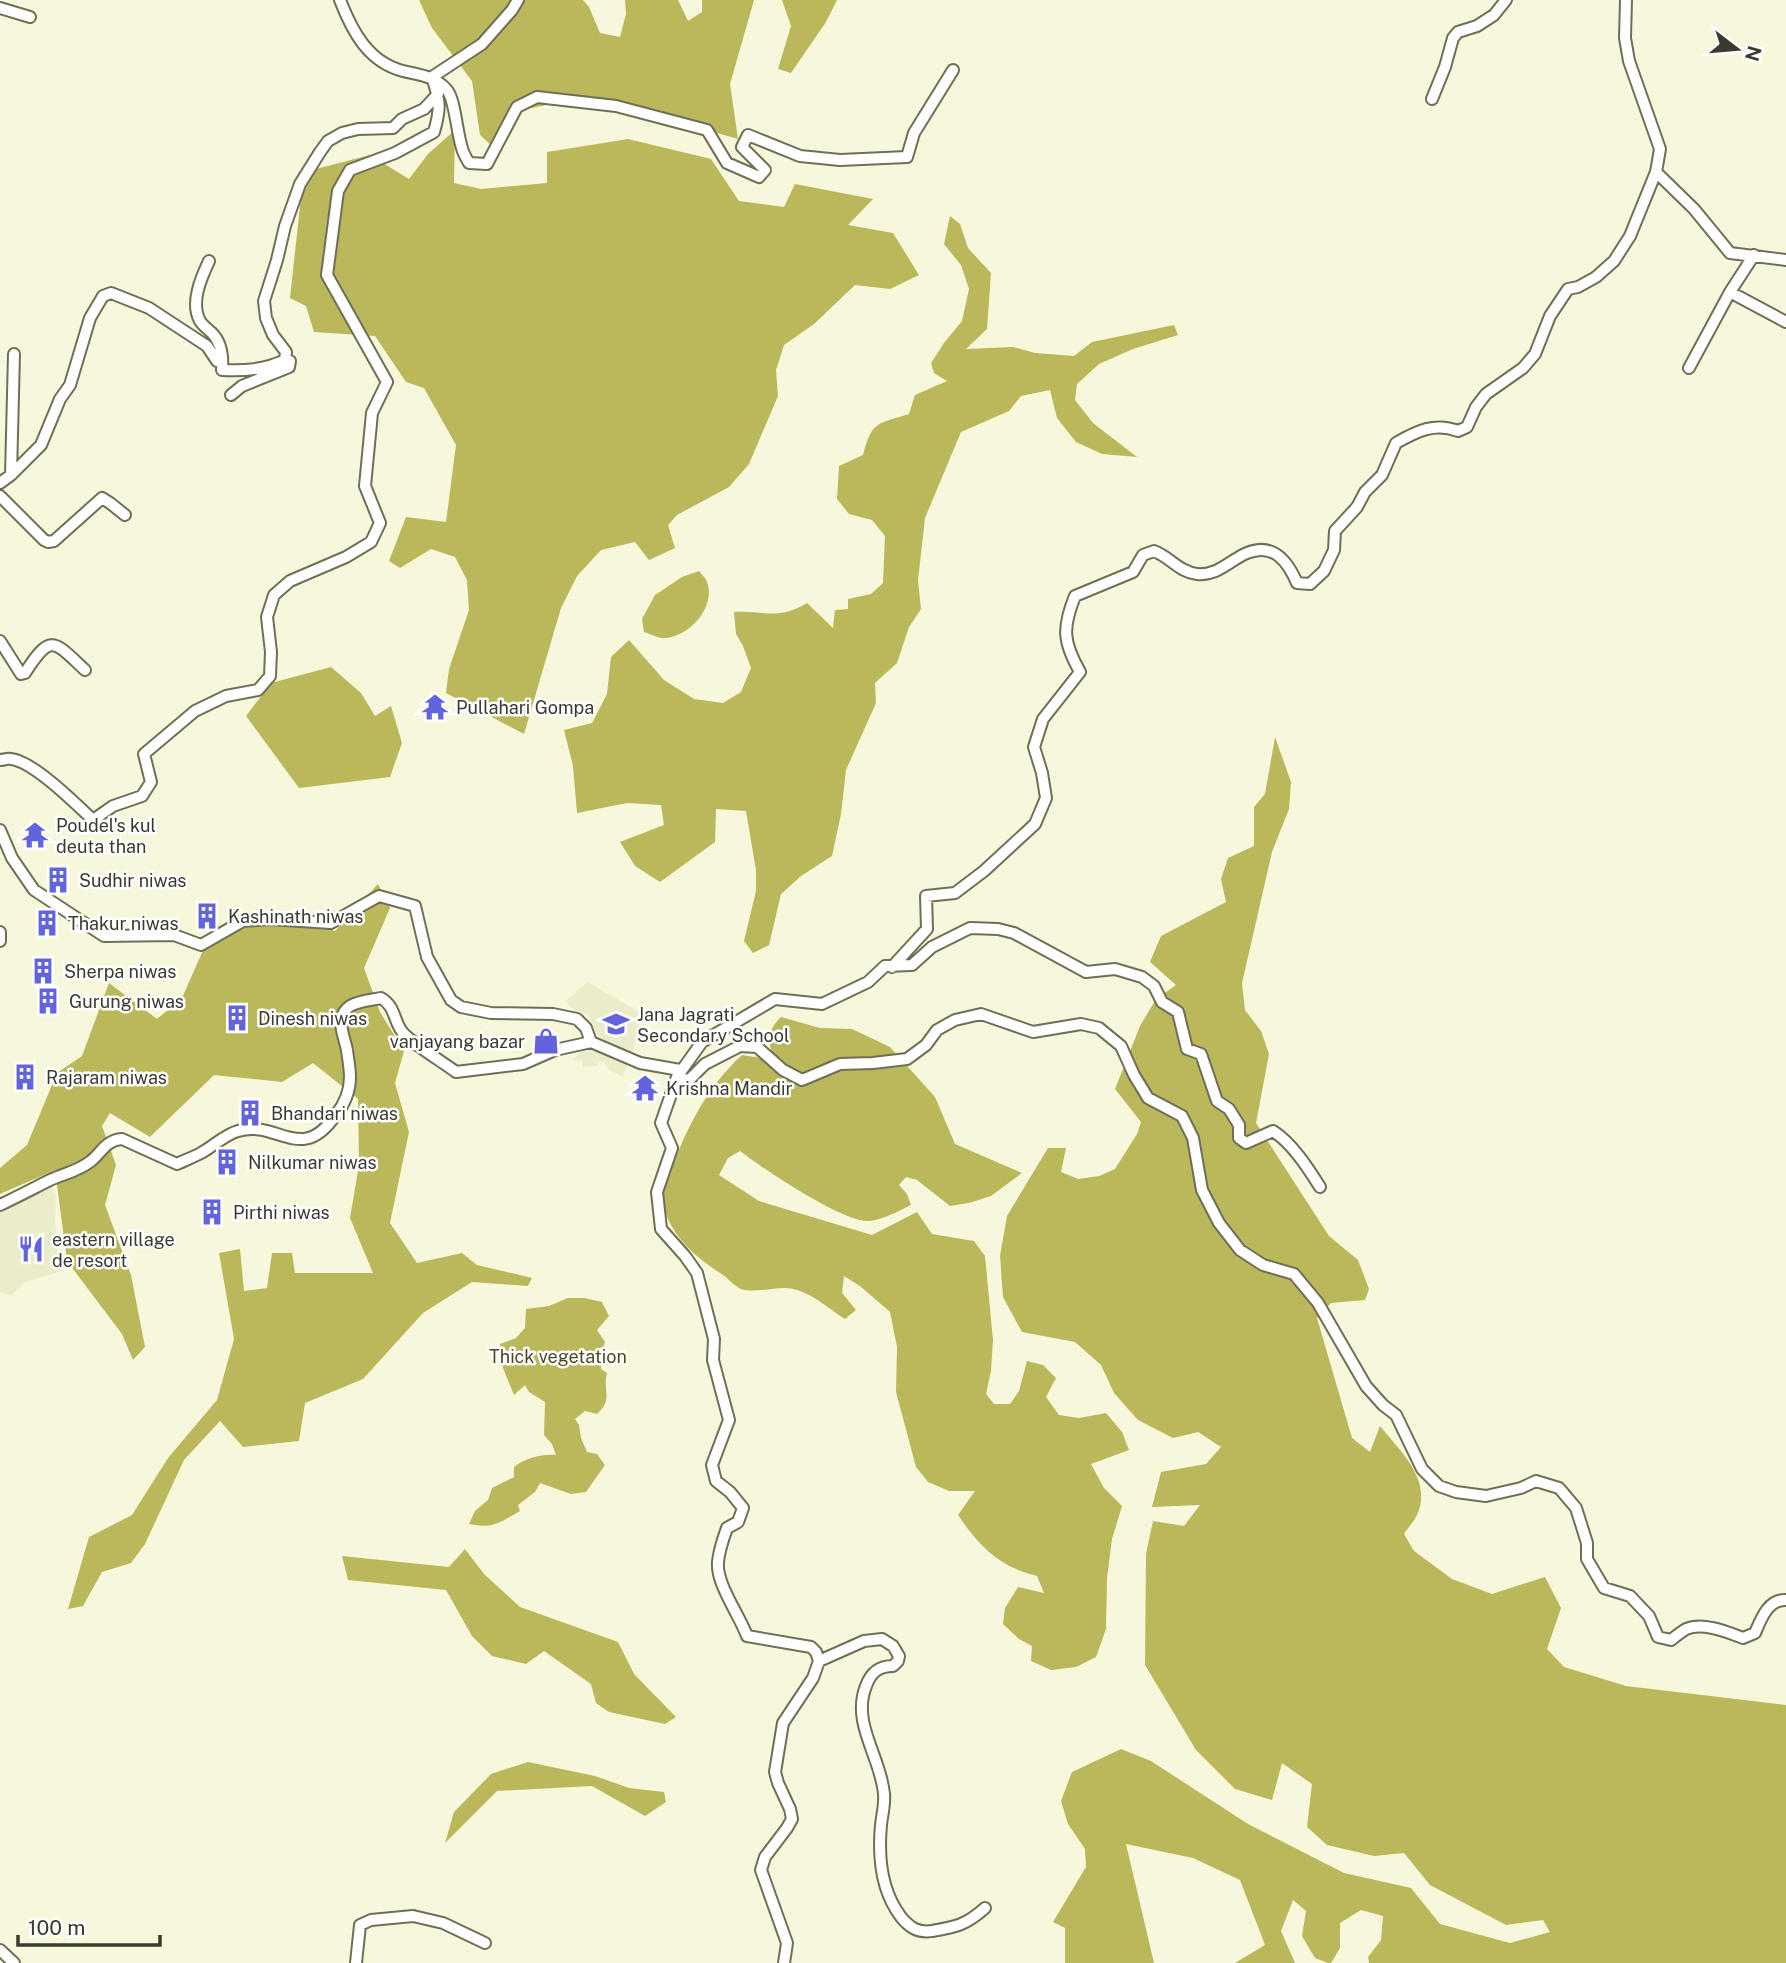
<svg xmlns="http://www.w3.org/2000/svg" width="1786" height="1963" font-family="'Public Sans',sans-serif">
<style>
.built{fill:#ebecc9}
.forest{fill:#bab85a}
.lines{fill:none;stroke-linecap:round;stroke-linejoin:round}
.minor-casing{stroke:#6e6f56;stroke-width:14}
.minor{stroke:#fff;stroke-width:10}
.labels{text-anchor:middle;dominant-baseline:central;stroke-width:5;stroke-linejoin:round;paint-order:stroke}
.poi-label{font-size:18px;fill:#3a3a2f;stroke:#fff;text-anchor:start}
.park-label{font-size:18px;fill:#4b4a22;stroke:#fff}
</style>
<rect width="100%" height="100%" fill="#f7f8db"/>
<path class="built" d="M588 982 642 1014 632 1055 606 1042 597 1034 588 1014 575 1011 565 1001Z
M584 1047 602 1051 629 1063 622 1076 609 1070 607 1066 600 1060 597 1066 583 1067 582 1060 572 1061Z
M50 1183 56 1195 55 1223 61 1271 23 1283 12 1295 0 1293V1205Z"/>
<path class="forest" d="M419 0H583L589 7 600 33 620 37 626 14 625 0H678L688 21 702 12V0H754L730 84 738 139 630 108 560 102 518 111 493 147 480 135 472 81 432 28Z
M782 0H837L826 22 791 73 778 69 791 26Z
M455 130 454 183 481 189 547 183V152L628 139 711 159 739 201 784 207 795 184 873 199 848 225 893 233 919 275 890 289 855 285 814 324 784 345 776 370 778 396 749 464 729 487 677 515 668 525 675 548 649 560 635 542 601 550 577 576 561 608 524 734 446 693 449 669 469 610 467 580 455 557 431 549 400 568 389 561 406 517 446 522 456 445 424 388 406 382 375 336 314 332 306 306 290 298 301 197 316 169 370 155 409 179 428 154Z
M950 216 960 224 968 248 991 273 987 329 966 349 1013 347 1035 353 1074 356 1092 342 1174 325 1178 335 1133 349 1099 364 1077 384 1075 400 1093 423 1137 457 1102 454 1076 442 1057 418 1050 390 1021 396 1009 411 961 432 925 518 918 580 921 609 909 627 897 663 875 683 876 703 846 770 841 814 832 856 801 876 781 894 769 945 753 953 744 941 756 891V870L746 811 716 809 715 842 660 882 635 866 620 842 664 825 661 805 627 803 577 813 573 766 564 730 592 723 607 694 611 657 629 640 664 680 694 699 723 703 741 692 751 668 743 646 736 634 734 612C765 610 777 621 807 603L833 628 835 610 848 609V599L871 594 883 583 885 536 872 520 849 514 837 499 839 466 863 455C872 420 878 424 909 414L915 395 947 381 934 373 931 363 944 343 962 321 969 289 961 265 944 244Z
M699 571C701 574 704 576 706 580 718 605 690 636 666 638 659 639 651 634 644 632L642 619 655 595 682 577Z
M331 667 361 693 375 716 391 706 402 743 390 777 299 788 246 716 271 683Z
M1275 737 1291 782 1289 809 1272 852 1242 983 1245 1010 1261 1031 1269 1054 1256 1123 1329 1236 1358 1260 1369 1289 1365 1300 1331 1303 1317 1318 1352 1438 1370 1452 1380 1426C1400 1451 1433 1480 1417 1515 1414 1521 1408 1528 1404 1534L1414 1551 1452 1579 1492 1594 1545 1577 1561 1608 1547 1649 1564 1667 1626 1686 1786 1705V1963H1369L1368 1957 1381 1940 1383 1916 1361 1910 1340 1923V1948L1331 1963H1328L1315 1958 1302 1936 1306 1911 1293 1900 1281 1931 1295 1963H1235L1265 1945 1240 1880 1193 1858 1126 1844 1154 1963H1065V1928L1053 1922 1086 1867 1085 1849 1068 1824 1061 1801 1072 1772 1121 1749 1151 1761 1248 1824 1344 1873 1411 1888 1440 1924 1510 1943 1550 1932 1543 1920 1506 1925 1430 1885 1404 1853 1374 1856 1327 1845 1307 1827 1312 1784 1282 1763 1272 1800 1235 1789 1196 1750 1145 1665 1146 1554 1153 1521 1184 1526 1200 1505 1152 1507 1161 1472 1206 1464 1221 1447 1198 1432 1173 1438 1138 1420 1114 1393 1101 1365 1075 1342 1022 1332 1003 1297 1000 1256 1007 1216 1048 1148H1066L1061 1172 1078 1179 1099 1176 1115 1169 1137 1134 1141 1122 1115 1089 1140 1026 1156 999 1176 985 1150 962 1161 936 1226 902 1221 879 1228 858 1254 846V807L1265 794Z
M378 884 390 908 364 968 380 1012 404 1051 395 1083 409 1132 390 1223 417 1263 462 1253 477 1265 532 1278 528 1286 472 1282 423 1313 363 1379 305 1403 299 1441 243 1447 220 1421 184 1460 145 1544 131 1563 102 1572 83 1606 68 1609 89 1537 132 1515 168 1458 217 1400 234 1339 219 1253 240 1249 244 1291 267 1288 272 1253H292L295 1273H373L350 1218 359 1165 358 1099 313 1063 282 1082 214 1075 150 1137 110 1113 102 1126 116 1165 105 1205 131 1275 145 1347 133 1360 122 1334 67 1261 55 1170 0 1194V1168L27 1145 57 1073 82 1056 109 983 157 1019 182 998 212 930 236 917 286 914 335 931Z
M781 1017 820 1028 852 1029 890 1047 935 1097 955 1144 1022 1173 991 1196 969 1203 950 1206 917 1180 906 1177 899 1185 907 1194 911 1205C899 1211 884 1219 870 1221 845 1224 762 1168 740 1151L728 1158 719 1175 759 1201 872 1235 917 1212 932 1234 974 1241 985 1256 993 1340 991 1371 986 1394 994 1404H1010L1019 1391 1027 1361 1043 1365 1056 1378 1046 1397 1059 1415 1079 1418 1106 1413 1122 1432 1129 1450 1091 1464 1104 1488 1122 1506 1112 1539 1107 1578 1106 1629 1096 1657 1076 1667 1051 1670 1031 1661 1032 1646 1019 1639 1003 1624 1005 1608 1018 1587 1044 1593 1037 1576C998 1566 980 1547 958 1515L975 1491H949L928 1482 916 1467 896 1392 897 1347 890 1312 860 1286 844 1276 842 1293 856 1310 845 1319C826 1307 807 1288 784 1288 772 1288 752 1293 741 1289 734 1286 727 1277 720 1273 694 1256 670 1235 663 1204 662 1195 667 1182 670 1173 686 1129 707 1087 742 1055L761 1058 775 1069 777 1064C768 1044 764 1034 781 1017Z
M568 1298H584L602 1302 609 1316 597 1330 605 1342 601 1357V1369L607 1373C602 1390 614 1399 597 1414L585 1411 575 1419 579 1425 581 1438 587 1452 597 1454 605 1465 586 1492 571 1494 540 1483 535 1492 518 1505 520 1511C499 1523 494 1529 469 1524L475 1511 488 1500 492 1488 514 1477V1467C526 1458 541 1454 556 1455L552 1444 544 1435 545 1402 529 1392 525 1385 514 1395 503 1368 500 1344 516 1338 525 1328 526 1309 549 1306Z
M465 1549 484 1574 520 1607 618 1642 634 1674 676 1717 665 1724 609 1712 596 1703 591 1684 544 1651 526 1664 492 1656 472 1636 446 1590 348 1580 342 1556 449 1567Z
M528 1762 595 1776 629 1788 664 1792 666 1802 645 1816 592 1786 497 1791 445 1843 454 1812 491 1774Z"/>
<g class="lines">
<g class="minor-casing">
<path id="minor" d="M340 0C352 31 368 62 403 71 419 75 435 76 447 90 455 99 457 134 462 148 463 153 466 158 469 163L487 164 517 107 537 97 616 106 707 130 727 163 759 177 765 170 742 147 748 135 800 156 840 160 907 157 914 133 953 70
M0 8 30 17
M432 77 482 44 512 10 518 0
M1432 99 1445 67 1453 38 1458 32 1477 26 1494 15 1506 0
M1656 172 1694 209 1730 253 1786 260
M209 261C201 278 190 303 200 321 203 326 208 329 212 333 221 342 223 357 222 370 245 371 264 370 285 360L286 352 273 335 266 318 264 301 277 260 285 226 300 184 320 152 328 141 342 133 358 129 393 128 402 119 424 109 438 94
M1730 292 1786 322
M1689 368 1730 292 1754 255
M231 395 242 386 289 367 290 361 285 360
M11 475 14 354
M0 483 11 475 41 445 60 399 70 385 90 318 103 296 111 293 149 308 207 346 217 361 222 362
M0 496 44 540 48 542 54 541 102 498 110 503 125 515
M0 641 21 674 25 673C51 632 54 641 85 670
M0 760C4 760 7 758 11 759 33 761 76 804 93 820L113 806 142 796 151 782 144 754 195 711 226 696 258 690 270 676 271 652 267 617 274 595 290 581 346 557 371 542 380 523 365 486 372 413 387 382 327 275 338 191 350 170 395 153 434 132C441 108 440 101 432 77
M0 830 12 858 34 890 104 936 174 935 201 945 243 921 270 919 331 923 379 896 415 906 427 957 451 1000 461 1007 491 1013 553 1014 577 1019 586 1028 591 1042
M0 932V941
M892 967 927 929 926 896 955 893 984 871 1035 824 1046 798 1042 773 1034 747 1043 719 1080 672C1063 642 1062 628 1075 596L1133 572 1143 555 1154 551C1170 557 1179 572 1197 574 1218 576 1230 560 1247 553 1274 542 1288 562 1297 583L1310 584 1324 571 1334 550 1335 531 1357 507 1365 492 1382 475 1396 443C1417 431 1435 422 1458 431L1467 427 1476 407 1486 394 1523 368 1535 354 1550 316 1568 289 1578 287 1596 277 1614 261 1630 236 1656 172 1660 149 1629 61 1625 38 1626 0
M677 1077 689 1080 705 1064 740 1046 757 1047 783 1070 802 1080 840 1064 873 1063 907 1059 926 1045 937 1030 955 1020 981 1014 1033 1032 1081 1024 1099 1028 1121 1046 1134 1075 1148 1098 1182 1116 1193 1138 1202 1190 1219 1223 1240 1250 1263 1265 1294 1274 1318 1303 1366 1386 1383 1405 1396 1415 1422 1469 1439 1486 1456 1492 1486 1496 1521 1488 1536 1481 1559 1488 1576 1508 1587 1543V1559L1604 1588 1630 1596 1649 1616 1658 1637 1671 1640C1676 1636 1681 1632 1686 1629 1703 1622 1727 1632 1743 1638L1755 1633C1761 1619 1768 1599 1786 1600
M0 1205C17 1197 34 1188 50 1180 65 1173 77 1172 91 1161 102 1152 106 1140 122 1139L177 1164C185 1160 194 1157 201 1153 214 1146 224 1135 238 1131 277 1119 301 1165 335 1116 344 1105 350 1092 350 1077 350 1068 348 1059 347 1050 344 1035 334 1017 350 1006 358 1001 372 1000 381 998 397 1007 393 1024 405 1035 418 1047 441 1061 456 1072L523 1064 555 1050 591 1042 640 1063 680 1070
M819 1661 864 1641 882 1639 893 1646 899 1656 898 1661 893 1666C879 1666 871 1672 866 1686 851 1723 881 1757 884 1794 885 1805 882 1815 881 1825 878 1857 881 1891 901 1917 910 1928 918 1933 932 1931 956 1927 966 1925 985 1908
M0 1950 14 1963
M356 1963 360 1925 371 1920 413 1916 443 1923 485 1943
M784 1963 787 1943 761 1870 765 1857 787 1828 792 1819 790 1809 778 1783 775 1772 783 1723 813 1678 819 1661 816 1652 811 1647 747 1636C739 1614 716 1584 718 1562 719 1550 723 1539 727 1528L738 1522 743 1508 730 1492 716 1481 712 1465 729 1420 713 1360 714 1339 697 1273 685 1256 661 1229 657 1192 672 1148 661 1123 677 1077 702 1042 775 999 822 1004 868 982 885 966 912 965 932 947 970 928 998 929 1014 933 1086 972 1115 969 1142 977 1154 986 1162 1002 1178 1012 1187 1049 1201 1054 1217 1101 1229 1109 1239 1125V1138L1246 1143 1273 1131C1292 1143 1308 1168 1320 1187"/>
</g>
<use href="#minor" class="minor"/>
</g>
<defs>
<g id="temple-bare" transform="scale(2.1)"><path d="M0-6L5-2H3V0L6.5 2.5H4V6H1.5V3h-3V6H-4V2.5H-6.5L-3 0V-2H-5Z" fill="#6264dd" stroke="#fff" stroke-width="2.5" paint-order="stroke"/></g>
<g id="building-bare" transform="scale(2.1)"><path d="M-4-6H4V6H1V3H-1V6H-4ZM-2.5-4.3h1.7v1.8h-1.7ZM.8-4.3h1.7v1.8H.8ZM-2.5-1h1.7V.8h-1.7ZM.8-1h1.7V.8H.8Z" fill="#6264dd" stroke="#fff" stroke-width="2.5" paint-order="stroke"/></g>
<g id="school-bare" transform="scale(2.1)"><path d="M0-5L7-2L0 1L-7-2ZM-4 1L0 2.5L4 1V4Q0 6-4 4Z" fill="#6264dd" stroke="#fff" stroke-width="2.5" paint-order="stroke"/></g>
<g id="shop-bare" transform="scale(2.1)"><path d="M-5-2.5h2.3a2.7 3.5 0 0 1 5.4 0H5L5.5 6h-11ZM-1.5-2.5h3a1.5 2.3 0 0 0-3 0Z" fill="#6264dd" stroke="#fff" stroke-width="2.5" paint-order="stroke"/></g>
<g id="restaurant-bare" transform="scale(2.1)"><path d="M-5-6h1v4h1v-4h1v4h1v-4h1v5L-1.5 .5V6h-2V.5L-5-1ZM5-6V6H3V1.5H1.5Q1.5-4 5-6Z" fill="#6264dd" stroke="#fff" stroke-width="2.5" paint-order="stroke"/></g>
</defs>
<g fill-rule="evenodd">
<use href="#temple-bare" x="435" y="707"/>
<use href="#temple-bare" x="35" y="835"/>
<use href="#building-bare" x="58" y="880"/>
<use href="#building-bare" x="207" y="916"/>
<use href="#building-bare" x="47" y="923"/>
<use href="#building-bare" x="43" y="971"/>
<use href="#building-bare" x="48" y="1001"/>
<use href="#building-bare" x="237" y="1018"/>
<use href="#school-bare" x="616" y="1024"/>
<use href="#shop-bare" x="546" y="1041"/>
<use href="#building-bare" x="25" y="1077"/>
<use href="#temple-bare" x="645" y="1088"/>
<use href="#building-bare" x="250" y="1113"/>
<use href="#building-bare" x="227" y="1162"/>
<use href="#building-bare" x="212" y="1212"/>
<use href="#restaurant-bare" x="31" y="1249"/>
</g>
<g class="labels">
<g class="poi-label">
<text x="456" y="707">Pullahari Gompa</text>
<text x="56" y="825">Poudel's kul<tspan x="56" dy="21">deuta than</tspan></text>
<text x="79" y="880">Sudhir niwas</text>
<text x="228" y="916">Kashinath niwas</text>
<text x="68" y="923">Thakur niwas</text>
<text x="64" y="971">Sherpa niwas</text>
<text x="69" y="1001">Gurung niwas</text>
<text x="637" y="1014">Jana Jagrati<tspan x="637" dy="21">Secondary School</tspan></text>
<text x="258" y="1018">Dinesh niwas</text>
<text x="525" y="1041" text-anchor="end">vanjayang bazar</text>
<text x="46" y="1077">Rajaram niwas</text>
<text x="666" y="1088">Krishna Mandir</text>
<text x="271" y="1113">Bhandari niwas</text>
<text x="248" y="1162">Nilkumar niwas</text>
<text x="233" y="1212">Pirthi niwas</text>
<text x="52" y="1239">eastern village<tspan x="52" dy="21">de resort</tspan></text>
</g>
<g class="park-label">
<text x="558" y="1356">Thick vegetation</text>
</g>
</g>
<g transform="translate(1737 49) rotate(106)" stroke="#ffffff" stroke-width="5" paint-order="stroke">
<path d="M0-5L12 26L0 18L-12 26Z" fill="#3a3a2f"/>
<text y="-10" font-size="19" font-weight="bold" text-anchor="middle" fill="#3a3a2f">N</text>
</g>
<path d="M18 1935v10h142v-10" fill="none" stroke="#3a3a2f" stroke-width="3.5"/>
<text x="28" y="1935" font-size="21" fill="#3a3a2f" stroke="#ffffff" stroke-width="5" paint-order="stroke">100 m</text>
</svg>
